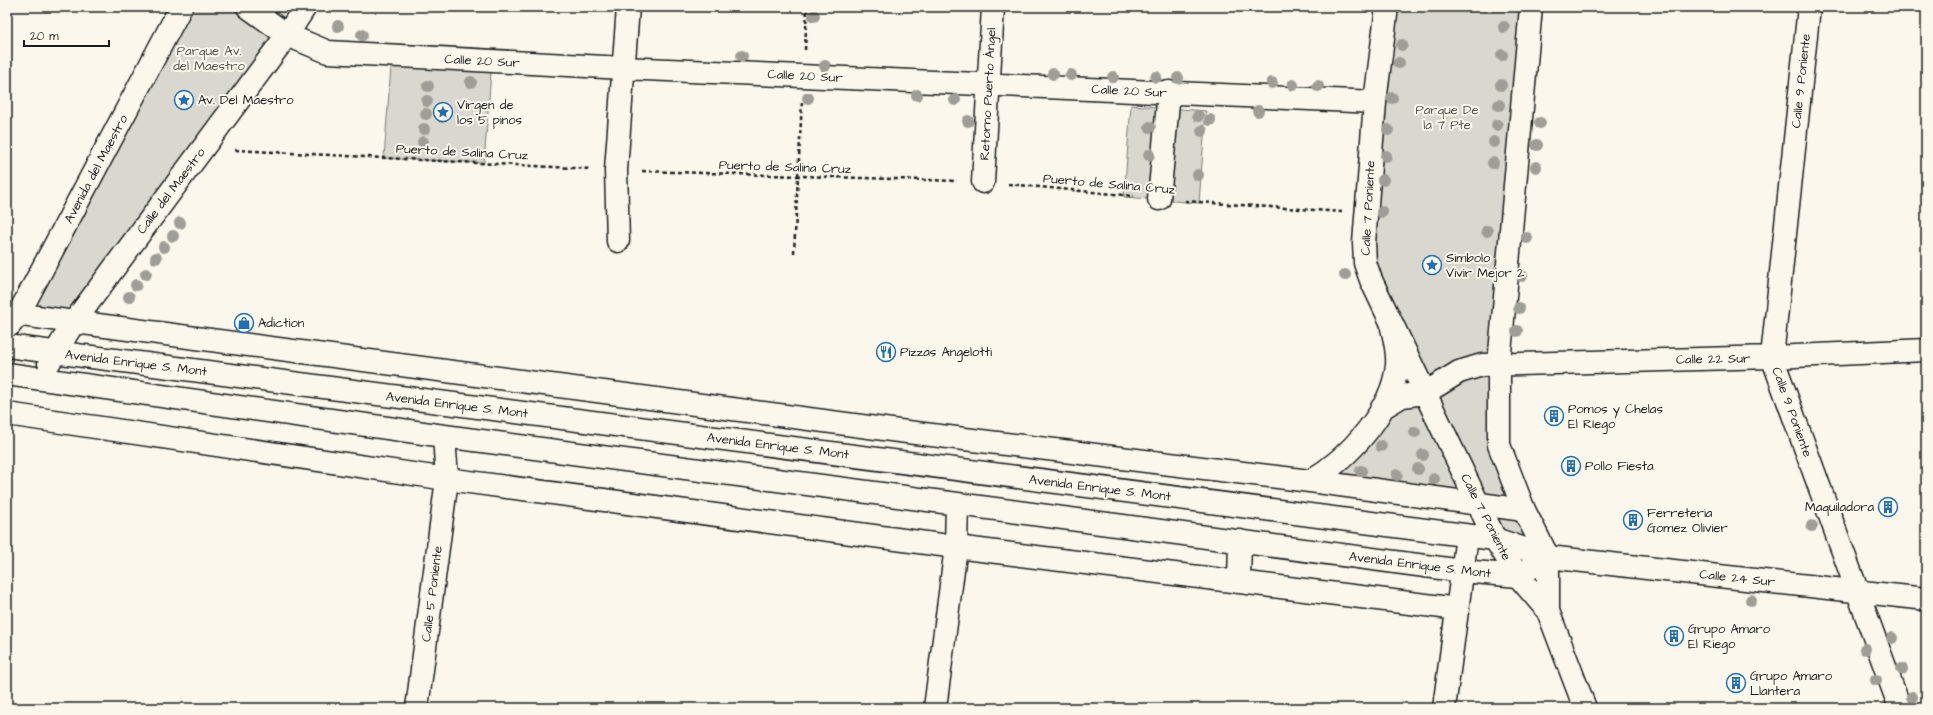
<svg xmlns="http://www.w3.org/2000/svg" width="1933" height="715" font-family="'Architects Daughter',sans-serif">
<style>
.green{fill:#dad7ce;stroke:#7b7a75}
.lines{fill:none;stroke-linecap:round;stroke-linejoin:round}
.minor-casing{stroke:#1c1c1c;stroke-width:25}
.major-casing{stroke:#1c1c1c;stroke-width:25}
.path{stroke:#1c1c1c;stroke-width:2.5;stroke-dasharray:4 3;stroke-linecap:butt}
.minor{stroke:#fbf7ec;stroke-width:22}
.major{stroke:#fbf7ec;stroke-width:22}
.tree{fill:#a09d97}
.labels{text-anchor:middle;dominant-baseline:central;stroke-width:4;stroke-linejoin:round;paint-order:stroke}
.park-label{font-size:13px;fill:#555451;stroke:#fbf7ec}
.street-label{font-size:13px;fill:#1c1c1c;stroke:#fbf7ec}
.poi-label{font-size:13px;fill:#1c1c1c;stroke:#fbf7ec;text-anchor:start}
</style>
<rect width="100%" height="100%" fill="#fbf7ec"/>
<filter id="ink" filterUnits="userSpaceOnUse"><feTurbulence type="fractalNoise" baseFrequency=".025" numOctaves="2"/><feDisplacementMap in="SourceGraphic" scale="8" xChannelSelector="R" yChannelSelector="G"/><feConvolveMatrix kernelMatrix="1 2 1 2 8 2 1 2 1" color-interpolation-filters="sRGB"/></filter>
<g filter="url(#ink)">
<path class="green" d="M181 7H305L74 322 18 315Z
M1387 7H1529L1498 445 1534 539 1501 540 1479 504 1310 481 1350 451 1397 365 1371 280Z
M392 53 492 59 484 163 384 158Z
M1131 105 1206 111 1199 203 1124 197Z"/>
<g class="lines">
<g class="minor-casing">
<path id="minor" d="M248 7 287 35 328 52 623 68 1375 102
M1809 7 1772 357 1900 708
M983 182 993 7
M1159 199 1169 92
M618 241 616 170 628 7
M7 313 899 431 1310 481 1524 510
M10 325 18 315 181 7
M7 346 1495 539 1548 557 1926 599
M49 363 74 322 287 35 305 7
M7 374 444 436 1463 571 1518 576 1548 557
M1382 408 1402 396 1425 393 1459 372 1482 365 1772 357 1926 350
M7 414 447 479 956 547 1458 609
M1310 481C1348 459 1393 411 1397 365 1398 353 1395 340 1392 328
M1239 582 1240 541
M417 708 447 479 444 436
M935 708 956 547 957 504
M1444 708 1467 536"/>
</g>
<g class="major-casing">
<path id="major" d="M1387 7 1375 102 1364 243 1365 263 1371 280 1495 539 1518 576 1548 611
M1531 7 1499 364V445L1524 510 1548 557V611L1585 708"/>
</g>
<path class="path" d="M805 50 807 7
M235 150 591 169
M642 171 957 181
M1008 184 1134 196
M1185 201 1342 212
M794 253 802 101"/>
<use href="#minor" class="minor"/>
<use href="#major" class="major"/>
</g>
<g class="tree">
<circle cx="814" cy="16" r="6"/>
<circle cx="338" cy="26" r="6"/>
<circle cx="1504" cy="27" r="6"/>
<circle cx="362" cy="35" r="6"/>
<circle cx="1402" cy="45" r="6"/>
<circle cx="1502" cy="55" r="6"/>
<circle cx="742" cy="56" r="6"/>
<circle cx="1399" cy="63" r="6"/>
<circle cx="825" cy="66" r="6"/>
<circle cx="1053" cy="74" r="6"/>
<circle cx="1071" cy="75" r="6"/>
<circle cx="1113" cy="77" r="6"/>
<circle cx="1156" cy="77" r="6"/>
<circle cx="1178" cy="78" r="6"/>
<circle cx="471" cy="82" r="6"/>
<circle cx="1272" cy="83" r="6"/>
<circle cx="1293" cy="85" r="6"/>
<circle cx="1501" cy="85" r="6"/>
<circle cx="428" cy="86" r="6"/>
<circle cx="1318" cy="86" r="6"/>
<circle cx="917" cy="95" r="6"/>
<circle cx="808" cy="98" r="6"/>
<circle cx="1392" cy="98" r="6"/>
<circle cx="955" cy="100" r="6"/>
<circle cx="427" cy="101" r="6"/>
<circle cx="1499" cy="105" r="6"/>
<circle cx="1258" cy="111" r="6"/>
<circle cx="426" cy="114" r="6"/>
<circle cx="1198" cy="116" r="6"/>
<circle cx="442" cy="117" r="6"/>
<circle cx="1210" cy="120" r="6"/>
<circle cx="968" cy="121" r="6"/>
<circle cx="1540" cy="123" r="6"/>
<circle cx="1497" cy="125" r="6"/>
<circle cx="1150" cy="127" r="6"/>
<circle cx="424" cy="129" r="6"/>
<circle cx="1388" cy="130" r="6"/>
<circle cx="1202" cy="131" r="6"/>
<circle cx="423" cy="142" r="6"/>
<circle cx="1494" cy="142" r="6"/>
<circle cx="1537" cy="145" r="6"/>
<circle cx="1149" cy="155" r="6"/>
<circle cx="1386" cy="156" r="6"/>
<circle cx="1493" cy="163" r="6"/>
<circle cx="1536" cy="167" r="6"/>
<circle cx="1198" cy="175" r="6"/>
<circle cx="1383" cy="180" r="6"/>
<circle cx="1382" cy="212" r="6"/>
<circle cx="180" cy="223" r="6"/>
<circle cx="1487" cy="231" r="6"/>
<circle cx="173" cy="236" r="6"/>
<circle cx="1527" cy="238" r="6"/>
<circle cx="164" cy="247" r="6"/>
<circle cx="156" cy="258" r="6"/>
<circle cx="146" cy="274" r="6"/>
<circle cx="1345" cy="275" r="6"/>
<circle cx="1522" cy="276" r="6"/>
<circle cx="136" cy="285" r="6"/>
<circle cx="129" cy="297" r="6"/>
<circle cx="1519" cy="308" r="6"/>
<circle cx="1517" cy="331" r="6"/>
<circle cx="1415" cy="432" r="6"/>
<circle cx="1381" cy="446" r="6"/>
<circle cx="1423" cy="455" r="6"/>
<circle cx="1418" cy="469" r="6"/>
<circle cx="1361" cy="471" r="6"/>
<circle cx="1397" cy="475" r="6"/>
<circle cx="1434" cy="479" r="6"/>
<circle cx="1812" cy="526" r="6"/>
<circle cx="1751" cy="600" r="6"/>
<circle cx="1892" cy="638" r="6"/>
<circle cx="1865" cy="649" r="6"/>
<circle cx="1902" cy="669" r="6"/>
<circle cx="1876" cy="680" r="6"/>
<circle cx="1912" cy="697" r="6"/>
</g>
</g>
<defs>
<g id="sight-ring" transform="scale(1)"><circle r="9.5" fill="#fbf7ec" stroke="#1f6fb2" stroke-width="1.5"/><path d="M0-6L1.8-2.2L6-1.7L2.9 1.2L3.7 5.4L0 3.3L-3.7 5.4L-2.9 1.2L-6-1.7L-1.8-2.2Z" fill="#1f6fb2"/></g>
<g id="shop-ring" transform="scale(1)"><circle r="9.5" fill="#fbf7ec" stroke="#1f6fb2" stroke-width="1.5"/><path d="M-5-2.5h2.3a2.7 3.5 0 0 1 5.4 0H5L5.5 6h-11ZM-1.5-2.5h3a1.5 2.3 0 0 0-3 0Z" fill="#1f6fb2"/></g>
<g id="restaurant-ring" transform="scale(1)"><circle r="9.5" fill="#fbf7ec" stroke="#1f6fb2" stroke-width="1.5"/><path d="M-5-6h1v4h1v-4h1v4h1v-4h1v5L-1.5 .5V6h-2V.5L-5-1ZM5-6V6H3V1.5H1.5Q1.5-4 5-6Z" fill="#1f6fb2"/></g>
<g id="building-ring" transform="scale(1)"><circle r="9.5" fill="#fbf7ec" stroke="#1f6fb2" stroke-width="1.5"/><path d="M-4-6H4V6H1V3H-1V6H-4ZM-2.5-4.3h1.7v1.8h-1.7ZM.8-4.3h1.7v1.8H.8ZM-2.5-1h1.7V.8h-1.7ZM.8-1h1.7V.8H.8Z" fill="#1f6fb2"/></g>
</defs>
<g fill-rule="evenodd">
<use href="#sight-ring" x="184" y="100"/>
<use href="#sight-ring" x="443" y="112"/>
<use href="#sight-ring" x="1432" y="265"/>
<use href="#shop-ring" x="244" y="323"/>
<use href="#restaurant-ring" x="886" y="352"/>
<use href="#building-ring" x="1554" y="416"/>
<use href="#building-ring" x="1571" y="466"/>
<use href="#building-ring" x="1888" y="507"/>
<use href="#building-ring" x="1633" y="520"/>
<use href="#building-ring" x="1674" y="636"/>
<use href="#building-ring" x="1736" y="683"/>
</g>
<g class="labels">
<g class="park-label">
<text x="209" y="51">Parque Av.<tspan x="209" dy="15">del Maestro</tspan></text>
<text x="1447" y="110">Parque De<tspan x="1447" dy="15">la 7 Pte</tspan></text>
</g>
<g class="street-label">
<text transform="translate(482 61) rotate(3)">Calle 20 Sur</text>
<text transform="translate(805 76) rotate(3)">Calle 20 Sur</text>
<text transform="translate(1801 81) rotate(-84)">Calle 9 Poniente</text>
<text transform="translate(1129 91) rotate(3)">Calle 20 Sur</text>
<text transform="translate(988 94) rotate(-87)">Retorno Puerto Ángel</text>
<text transform="translate(462 152) rotate(3)">Puerto de Salina Cruz</text>
<text transform="translate(785 167) rotate(2)">Puerto de Salina Cruz</text>
<text transform="translate(96 169) rotate(-62)">Avenida del Maestro</text>
<text transform="translate(1109 184) rotate(5)">Puerto de Salina Cruz</text>
<text transform="translate(171 191) rotate(-53)">Calle del Maestro</text>
<text transform="translate(1368 208) rotate(-87)">Calle 7 Poniente</text>
<text transform="translate(1713 359) rotate(-1)">Calle 22 Sur</text>
<text transform="translate(136 363) rotate(7)">Avenida Enrique S. Mont</text>
<text transform="translate(457 405) rotate(7)">Avenida Enrique S. Mont</text>
<text transform="translate(1792 412) rotate(70)">Calle 9 Poniente</text>
<text transform="translate(778 446) rotate(7)">Avenida Enrique S. Mont</text>
<text transform="translate(1100 488) rotate(7)">Avenida Enrique S. Mont</text>
<text transform="translate(1486 517) rotate(63)">Calle 7 Poniente</text>
<text transform="translate(1420 565) rotate(7)">Avenida Enrique S. Mont</text>
<text transform="translate(1737 578) rotate(6)">Calle 24 Sur</text>
<text transform="translate(432 594) rotate(-83)">Calle 5 Poniente</text>
</g>
<g class="poi-label">
<text x="198" y="100">Av. Del Maestro</text>
<text x="457" y="105">Virgen de<tspan x="457" dy="15">los 5 pinos</tspan></text>
<text x="1446" y="258">Simbolo<tspan x="1446" dy="15">Vivir Mejor 2</tspan></text>
<text x="258" y="323">Adiction</text>
<text x="900" y="352">Pizzas Angelotti</text>
<text x="1568" y="409">Pomos y Chelas<tspan x="1568" dy="15">El RIego</tspan></text>
<text x="1585" y="466">Pollo Fiesta</text>
<text x="1874" y="507" text-anchor="end">Maquiladora</text>
<text x="1647" y="513">Ferreteria<tspan x="1647" dy="15">Gomez Olivier</tspan></text>
<text x="1688" y="629">Grupo Amaro<tspan x="1688" dy="15">El Riego</tspan></text>
<text x="1750" y="676">Grupo Amaro<tspan x="1750" dy="15">Llantera</tspan></text>
</g>
</g>
<rect width="1933" height="715" fill="none" stroke="#fbf7ec" stroke-width="24"/>
<rect x="12" y="12" width="1909" height="691" fill="none" stroke="#1c1c1c" stroke-width="1.5" filter="url(#ink)"/>
<path d="M24 40v6h85v-6" fill="none" stroke="#1c1c1c" stroke-width="2"/>
<text x="30" y="40" font-size="12" fill="#1c1c1c" stroke="#fbf7ec" stroke-width="3" paint-order="stroke">20 m</text>
</svg>
